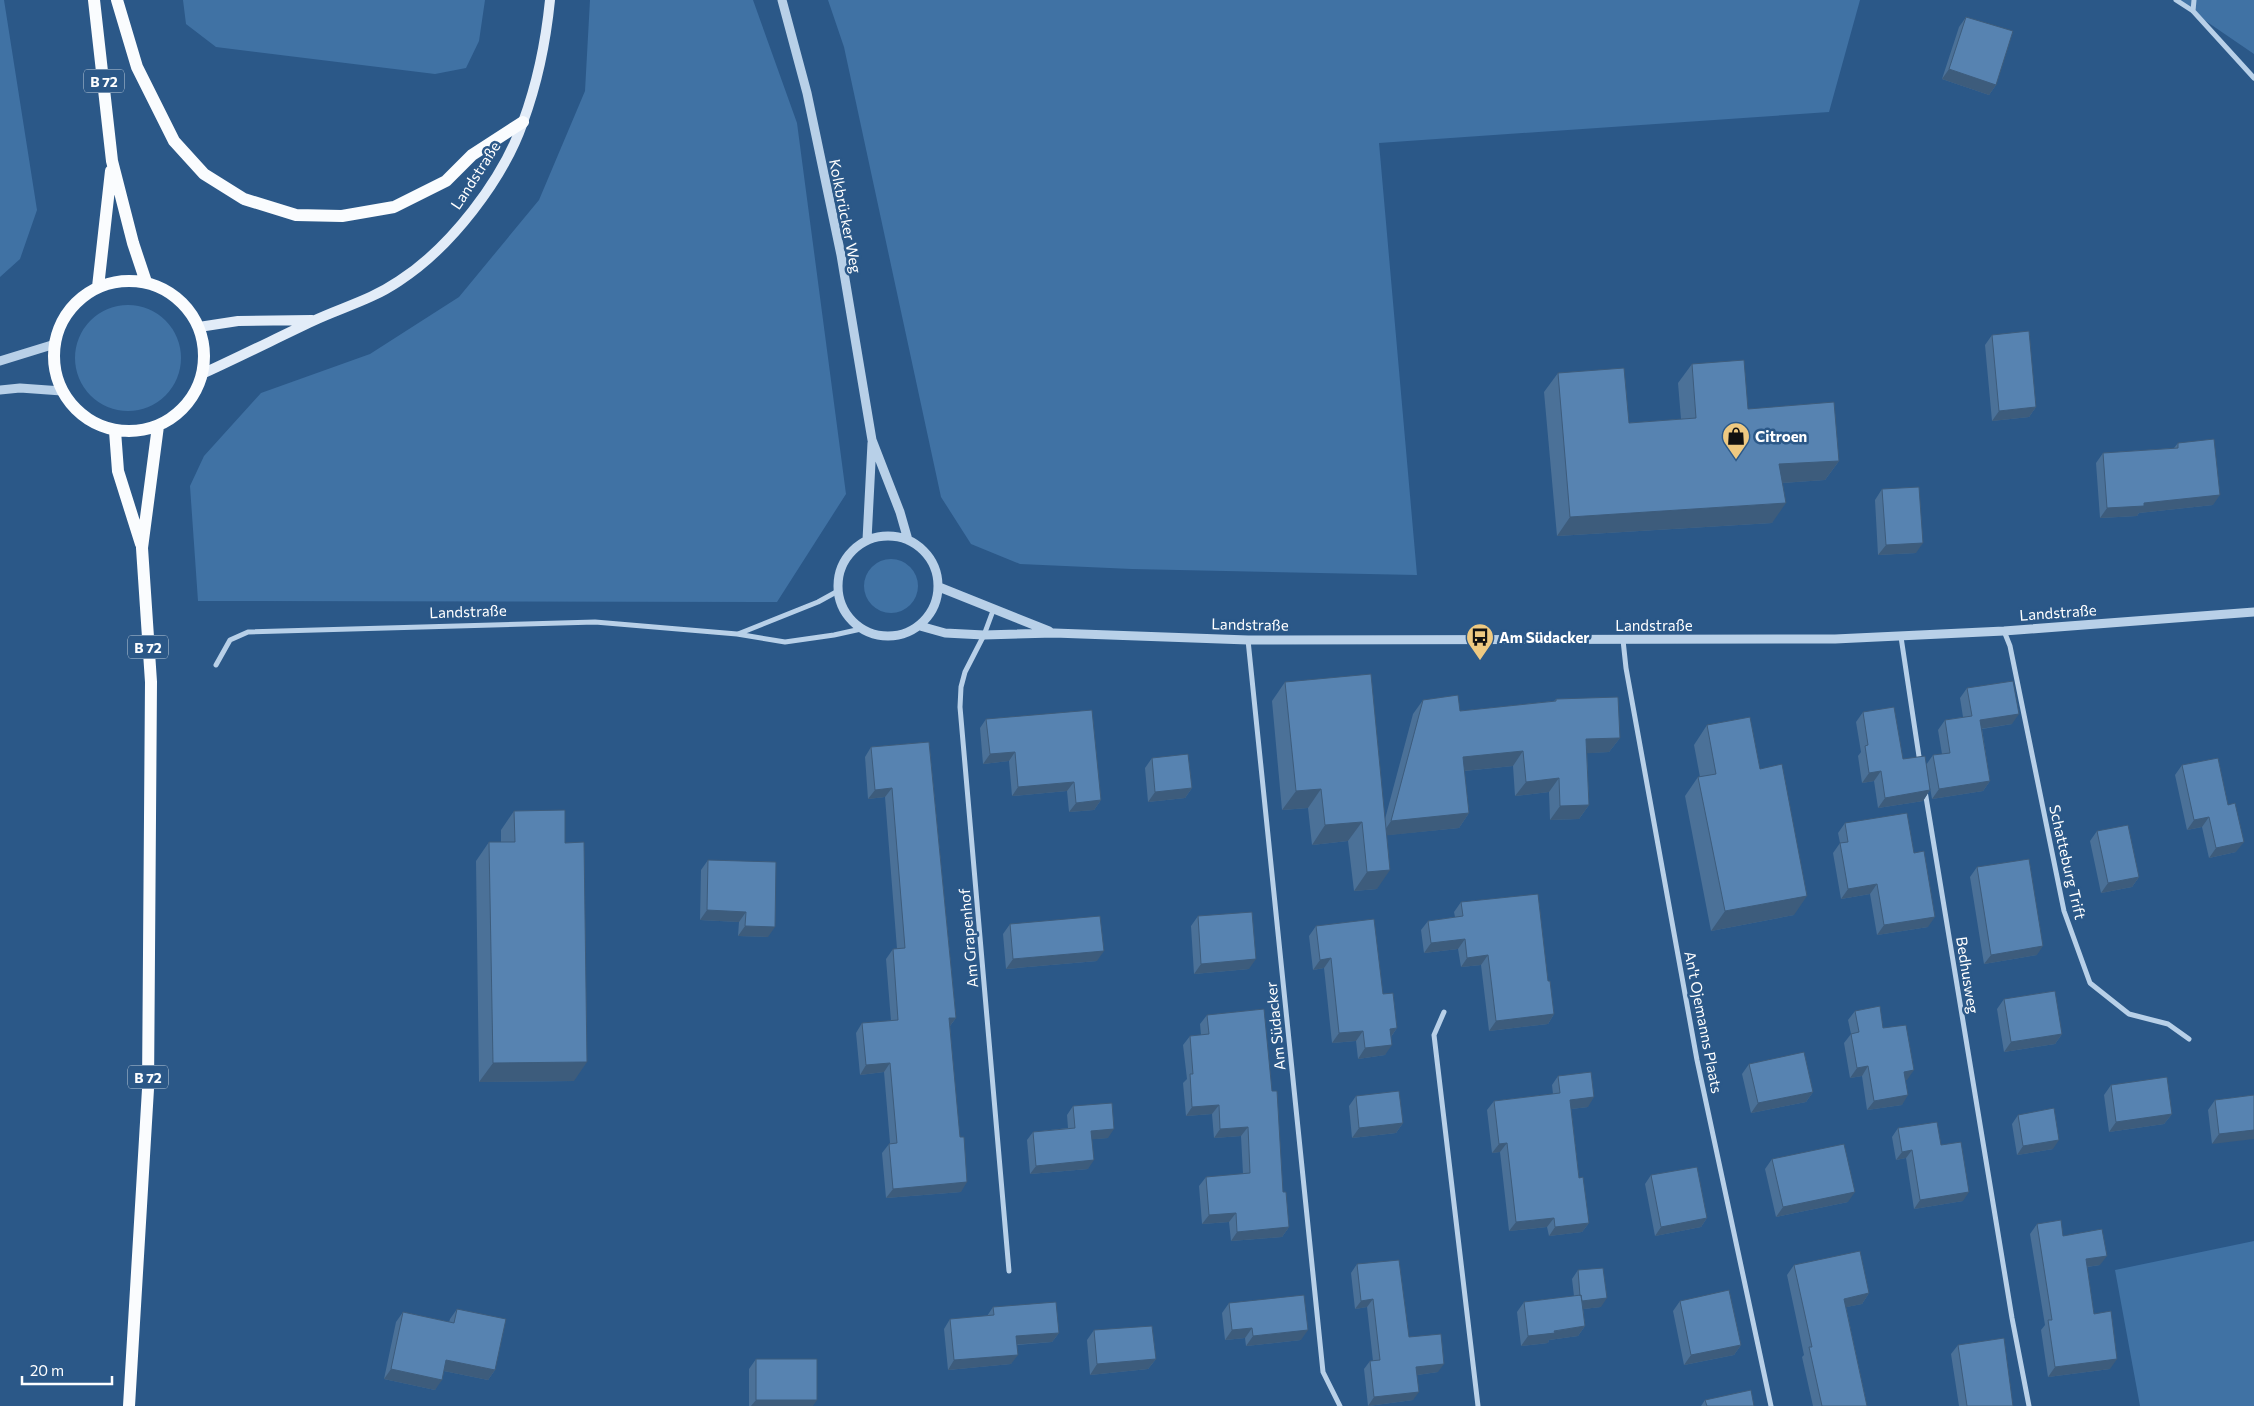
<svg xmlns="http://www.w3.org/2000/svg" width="2254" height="1406" font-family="Commissioner,sans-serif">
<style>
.green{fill:#4072a4}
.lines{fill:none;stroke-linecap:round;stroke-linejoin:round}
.minor{stroke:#b8d0e8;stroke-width:5}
.tertiary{stroke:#b8d0e8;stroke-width:9}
.secondary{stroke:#e2ecf8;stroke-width:10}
.primary{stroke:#fafcfe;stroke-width:12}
.wall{fill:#4b7198}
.shaded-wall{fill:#3d5c7c}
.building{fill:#5783b1;stroke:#3d5c7c}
.labels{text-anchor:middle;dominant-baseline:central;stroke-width:5;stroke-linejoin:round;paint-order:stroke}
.shield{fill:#2b5888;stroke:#bfcddb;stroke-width:1}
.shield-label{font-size:14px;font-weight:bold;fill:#fff}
.street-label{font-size:15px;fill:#fff;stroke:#2b5888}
.poi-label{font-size:15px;font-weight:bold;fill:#fff;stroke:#2b5888;text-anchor:start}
</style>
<rect width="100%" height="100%" fill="#2b5888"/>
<path class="green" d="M0 0H4L37 210 20 259 0 277Z
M183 0H485L479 41 466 68 435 74 216 47 186 24Z
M590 0H753L797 123 846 494 777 602 198 601 190 486 204 456 261 393 370 354 459 297 539 200 585 91Z
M828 0H1860L1829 112 1379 143 1417 575 1132 569 1020 564 971 544 941 497 844 47Z
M2175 0H2254V54Z
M75 358a53 53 0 1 1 106 0a53 53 0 1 1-106 0Z
M864 586a27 27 0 1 1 54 0a27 27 0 1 1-54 0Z
M2254 1241V1406H2140L2115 1270Z"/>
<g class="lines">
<path class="minor" d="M2176 0 2193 11 2254 78
M2193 11 2194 0
M994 608 984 635 965 672 961 687 960 707 1009 1271
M2004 631 2010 646 2064 911 2090 983 2129 1014 2168 1024 2189 1039
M738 634 818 602 838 591
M1901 637 1920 763
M1248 640 1323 1372 1340 1406
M1623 640 1626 668 1697 1060 1771 1406
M216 665 230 640 248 632 595 622 737 634 785 642 834 635 861 629
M1925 791 2012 1318 2029 1406
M1444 1012 1434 1035 1478 1406"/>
<path class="tertiary" d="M782 0 807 93 841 255 872 440 900 512 908 540
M0 361 55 344
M0 390 20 388 62 391
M838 586a50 50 0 1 1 100 0a50 50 0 1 1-100 0Z
M867 540 872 443
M939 587 1049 631
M920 626 945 633 984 635 1054 633 1248 640 1835 639 2004 631 2254 612"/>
<path class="secondary" d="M199 327 238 321 312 320
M204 373C241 356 277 338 313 321 343 307 371 300 399 281 450 248 503 180 523 122 537 84 546 40 550 0"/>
<path class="primary" d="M94 0 112 161 133 243 146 282
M117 0 137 67 174 141 204 174 244 199 296 215 342 216 394 207 446 181 472 155 523 122
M54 356a75 75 0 1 1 150 0a75 75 0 1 1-150 0Z
M98 287 111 171
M115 431 118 471 141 544
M129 1406 148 1089 151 682 142 548 158 426"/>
</g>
<path class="wall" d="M1966 17 1996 85 1989 95 1942 79 1959 27Z
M1992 335 2036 407 2029 417 1992 421 1985 345Z
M1692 364 1748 409 1839 461 1825 480 1782 483 1772 523 1557 536 1544 392 1558 373 1629 423 1681 419 1678 383Z
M2178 443 2213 505 2139 513 2137 516 2100 518 2096 463 2103 453 2174 448Z
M1882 489 1916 553 1878 555 1875 500Z
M1285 682 1385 819 1413 714 1423 700 1460 711 1554 701 1556 699 1620 738 1609 752 1587 753 1589 805 1579 819 1550 820 1549 792 1515 796 1513 766 1464 771 1469 813 1459 828 1387 835 1377 889 1354 891 1348 841 1312 845 1308 808 1282 810 1272 701Z
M1967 688 2012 724 1982 729 1990 781 1983 791 1932 799 1926 765 1933 755 1942 754 1938 730 1945 720 1963 717 1960 698Z
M1863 712 1930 790 1923 801 1878 808 1874 781 1862 783 1858 756 1861 752 1856 722Z
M986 719 1101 800 1094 810 1069 812 1067 791 1012 796 1009 761 983 764 980 728Z
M1707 725 1760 769 1794 915 1711 931 1685 796 1698 777H1700L1694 745Z
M929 742 956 1018 950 1026 961 1192 886 1198 882 1153 889 1144 890 1143 884 1072 860 1075 856 1033 862 1023 891 1021 886 959 893 949H897L885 797 868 799 865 757 871 747Z
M1152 758 1192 788 1185 798 1148 802 1145 768Z
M2182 765 2236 852 2209 858 2202 827 2187 830 2175 775Z
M514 811 565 843 574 1081 479 1082 476 861 489 842H501V830Z
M1845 823 1914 853 1928 927 1877 935 1870 894 1841 899 1833 853 1840 843 1838 833Z
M2097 831 2139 877 2132 887 2101 893 2090 841Z
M708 860 768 937 738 936 739 922 700 920 701 870Z
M1977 867 2037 955 1984 964 1970 877Z
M1461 902 1548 981 1554 1014 1548 1024 1489 1031 1481 965 1461 967 1458 949 1424 953 1421 930 1428 921 1455 917 1454 912Z
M1198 916 1249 969 1194 974 1191 926Z
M1010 924 1097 961 1006 969 1003 934Z
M1316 926 1383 994 1397 1028 1391 1037 1385 1055 1358 1059 1356 1041 1332 1043 1324 968 1313 970 1309 936Z
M2004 999 2062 1034 2055 1044 2004 1052 1997 1009Z
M1855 1011 1883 1028 1907 1080H1906L1902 1105 1867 1110 1862 1076 1850 1078 1844 1043 1851 1034 1848 1020Z
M1207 1015 1272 1091 1283 1192 1289 1227 1282 1237 1231 1241 1229 1222 1202 1224 1199 1186 1206 1177 1243 1174 1241 1136 1214 1138 1212 1114 1186 1116 1183 1083 1187 1079 1183 1045 1190 1036 1201 1035 1200 1024Z
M1749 1064 1813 1092 1806 1102 1751 1113 1742 1074Z
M1558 1076 1588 1107 1571 1109 1579 1178 1589 1223 1582 1232 1549 1236 1547 1227 1509 1231 1500 1152 1492 1153 1487 1110 1494 1101 1553 1094 1552 1085Z
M2111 1085 2172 1114 2164 1124 2109 1132 2104 1095Z
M2254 1095 2212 1144 2208 1110 2215 1100Z
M1356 1096 1403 1123 1396 1133 1352 1138 1349 1106Z
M1073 1106 1108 1138 1092 1139 1088 1169 1030 1174 1027 1140 1033 1132 1068 1128 1067 1115Z
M2018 1115 2053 1149 2017 1155 2012 1124Z
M1898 1128 1963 1201 1914 1209 1906 1158 1896 1160 1892 1137Z
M1772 1159 1848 1202 1776 1217 1765 1169Z
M1651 1175 1707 1218 1701 1227 1655 1236 1645 1184Z
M2037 1224 2063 1236 2100 1265 2087 1267 2094 1314 2110 1369 2048 1377 2041 1330 2045 1325 2030 1234Z
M1357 1264 1409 1337 1438 1372 1417 1375 1413 1400 1368 1406 1364 1369 1370 1361H1373L1367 1307 1355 1309 1351 1273Z
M1794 1265 1869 1293 1862 1304 1846 1307 1867 1406H1813L1802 1357 1804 1355 1787 1275Z
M1578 1270 1601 1307 1583 1309 1585 1326 1578 1336 1549 1340 1548 1343 1521 1346 1517 1312 1524 1302 1574 1296 1572 1279Z
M1680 1301 1741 1345 1734 1355 1684 1365 1673 1311Z
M1229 1303 1301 1340 1246 1346 1245 1338 1225 1340 1222 1313Z
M993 1307 1059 1333 1052 1342 1017 1345 1011 1364 948 1370 944 1329 950 1319 987 1316Z
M457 1309 495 1370 488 1380 444 1371 435 1390 384 1379 396 1322 403 1312 449 1322 450 1319Z
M1094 1330 1156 1359 1148 1369 1090 1375 1087 1340Z
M1958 1345 2013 1406H1959L1951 1354Z
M756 1359 813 1406H749V1369Z
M1705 1400 1754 1406H1701Z"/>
<path class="shaded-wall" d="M1949 69 1996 85 1989 95 1942 79Z
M2036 407 2029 417 1992 421 1999 411Z
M1839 461 1825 480 1766 484 1779 464Z
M2220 495 2213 505 2139 513 2137 516 2100 518 2107 508 2144 503Z
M1786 503 1772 523 1557 536 1570 517Z
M1923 543 1916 553 1878 555 1886 545Z
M2019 714 2012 724 1973 730 1980 720Z
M1620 738 1609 752 1576 754 1586 739Z
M1523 751 1513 766 1453 772 1463 757Z
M1015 752 1009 761 983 764 990 754Z
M1881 771 1874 781 1862 783 1869 773Z
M1559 778 1549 792 1515 796 1526 782Z
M1990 781 1983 791 1932 799 1939 789Z
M1074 782 1067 791 1012 796 1018 787Z
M892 788 885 797 868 799 875 790Z
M1192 788 1185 798 1148 802 1155 792Z
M1321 789 1308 808 1282 810 1296 791Z
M1930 790 1923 801 1878 808 1885 798Z
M1101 800 1094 810 1069 812 1076 803Z
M1589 805 1579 819 1550 820 1560 806Z
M1469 813 1459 828 1381 836 1391 821Z
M2209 817 2202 827 2187 830 2194 820Z
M1362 822 1348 841 1312 845 1325 825Z
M2244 842 2236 852 2209 858 2216 848Z
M1390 870 1377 889 1354 891 1367 872Z
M2139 877 2132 887 2101 893 2108 883Z
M1877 884 1870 894 1841 899 1848 889Z
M1807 896 1794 915 1711 931 1725 911Z
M707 910 746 912 739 922 700 920Z
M1935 917 1928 927 1877 935 1884 925Z
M745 926 775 927 768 937 738 936Z
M1465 939 1458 949 1424 953 1431 943Z
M2043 946 2037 955 1984 964 1991 955Z
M1104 951 1097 961 1006 969 1013 959Z
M1488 955 1481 965 1461 967 1467 958Z
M1331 958 1324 968 1313 970 1320 960Z
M1256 959 1249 969 1194 974 1201 964Z
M1554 1014 1548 1024 1489 1031 1496 1021Z
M949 1018H956L949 1027Z
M1397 1028 1390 1038V1029Z
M1363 1031 1356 1041 1332 1043 1339 1033Z
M2062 1034 2055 1044 2004 1052 2011 1042Z
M1392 1045 1385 1055 1358 1059 1365 1048Z
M587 1062 574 1081 479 1082 493 1063Z
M890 1063 884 1072 860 1075 866 1065Z
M1868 1066 1862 1076 1850 1078 1857 1068Z
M1914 1070 1907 1080 1898 1081 1904 1072Z
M1813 1092 1806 1102 1751 1113 1758 1103Z
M1908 1095 1902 1105 1867 1110 1874 1101Z
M1594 1097 1588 1107 1563 1110 1570 1100Z
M1219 1105 1212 1114 1186 1116 1192 1107Z
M2172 1114 2164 1124 2109 1132 2116 1122Z
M1403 1123 1396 1133 1352 1138 1359 1128Z
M1248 1127 1241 1136 1214 1138 1220 1129Z
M1114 1129 1108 1138 1085 1140 1091 1131Z
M2254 1130V1139L2212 1144 2219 1134Z
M2059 1140 2053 1149 2017 1155 2023 1146Z
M1507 1143 1500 1152 1492 1153 1499 1144Z
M1912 1150 1906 1158 1896 1160 1902 1152Z
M1094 1160 1088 1169 1030 1174 1036 1166Z
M967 1182 961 1192 886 1198 893 1189Z
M1855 1192 1848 1202 1776 1217 1783 1207Z
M1969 1192 1963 1201 1914 1209 1920 1200Z
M1236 1213 1229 1222 1202 1224 1209 1215Z
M1554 1218 1547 1227 1509 1231 1516 1222Z
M1707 1218 1701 1227 1655 1236 1661 1227Z
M1589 1223 1582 1232 1549 1236 1555 1227Z
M1289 1227 1282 1237 1231 1241 1237 1232Z
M2107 1256 2100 1265 2079 1268 2086 1259Z
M1869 1293 1862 1304 1837 1309 1844 1299Z
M1607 1298 1601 1307 1575 1310 1581 1301Z
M1373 1299 1367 1307 1355 1309 1361 1301Z
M1585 1326 1578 1336 1549 1340 1548 1343 1521 1346 1528 1336Z
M1252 1328 1245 1338 1225 1340 1232 1330Z
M1308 1330 1301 1340 1246 1346 1253 1336Z
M1059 1333 1052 1342 1010 1345 1016 1336Z
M1741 1345 1734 1355 1684 1365 1691 1355Z
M1018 1355 1011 1364 948 1370 954 1360Z
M1156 1359 1148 1369 1090 1375 1097 1364Z
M2117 1359 2110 1369 2048 1377 2055 1367Z
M446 1360 495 1370 488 1380 439 1370Z
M1444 1364 1438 1372 1410 1376 1416 1367Z
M391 1369 442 1380 435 1390 384 1379Z
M1419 1392 1413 1400 1368 1406 1374 1397Z
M756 1400H817L813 1406H751Z"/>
<path class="building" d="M1966 17 2013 31 1996 85 1949 69Z
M2029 331 2036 407 1999 411 1992 335Z
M1744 360 1748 409 1834 402 1839 461 1779 464 1786 503 1570 517 1558 373 1624 368 1629 423 1696 418 1692 364Z
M2214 439 2220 495 2144 503V506L2107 508 2103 453 2178 448V443Z
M1919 487 1923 543 1886 545 1882 489Z
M1371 674 1390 870 1367 872 1362 822 1325 825 1321 789 1296 791 1285 682Z
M2013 681 2019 714 1980 720 1990 781 1939 789 1933 755 1950 753 1945 720 1972 716 1967 688Z
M1458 695 1460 711 1556 701V699L1618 697 1620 738 1586 739 1589 805 1560 806 1559 778 1526 782 1523 751 1463 757 1469 813 1391 821 1423 700Z
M1894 707 1903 759 1925 756 1930 790 1885 798 1881 771 1869 773 1865 746 1868 745 1863 712Z
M1092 710 1101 800 1076 803 1074 782 1018 787 1015 752 990 754 986 719Z
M1750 717 1760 769 1782 764 1807 896 1725 911 1698 777 1716 774 1707 725Z
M929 742 956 1018H949L960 1137H964L967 1182 893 1189 889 1144 897 1143 890 1063 866 1065 862 1023 898 1020 893 949 905 948 892 788 875 790 871 747Z
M1188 754 1192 788 1155 792 1152 758Z
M2218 758 2228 805 2235 803 2244 842 2216 848 2209 817 2194 820 2182 765Z
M565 810V843L584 842 587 1062 493 1063 489 842H515L514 811Z
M1907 813 1914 853 1924 851 1935 917 1884 925 1877 884 1848 889 1840 843 1848 842 1845 823Z
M2128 825 2139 877 2108 883 2097 831Z
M2029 859 2043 946 1991 955 1977 867Z
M708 860 776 862 775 927 745 926 746 912 707 910Z
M1538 894 1548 981H1550L1554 1014 1496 1021 1488 955 1467 958 1465 939 1431 943 1428 921 1463 916 1461 902Z
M1252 912 1256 959 1201 964 1198 916Z
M1100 916 1104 951 1013 959 1010 924Z
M1374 919 1383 994 1393 993 1397 1028 1390 1029 1392 1045 1365 1048 1363 1031 1339 1033 1331 958 1320 960 1316 926Z
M2055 991 2062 1034 2011 1042 2004 999Z
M1880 1006 1883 1028 1906 1025 1914 1070 1904 1072 1908 1095 1874 1101 1868 1066 1857 1068 1851 1034 1859 1032 1855 1011Z
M1264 1009 1272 1091H1277L1283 1192H1286L1289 1227 1237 1232 1236 1213 1209 1215 1206 1177 1250 1173 1248 1127 1220 1129 1219 1105 1192 1107 1190 1074H1193L1190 1036 1209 1034 1207 1015Z
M1804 1052 1813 1092 1758 1103 1749 1064Z
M1591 1072 1594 1097 1570 1100 1579 1178 1583 1177 1589 1223 1555 1227 1554 1218 1516 1222 1507 1143 1499 1144 1494 1101 1560 1093 1558 1076Z
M2167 1077 2172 1114 2116 1122 2111 1085Z
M1399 1091 1403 1123 1359 1128 1356 1096Z
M2254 1095V1130L2219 1134 2215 1100Z
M1112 1103 1114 1129 1091 1131 1094 1160 1036 1166 1033 1132 1075 1128 1073 1106Z
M2054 1108 2059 1140 2023 1146 2018 1115Z
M1937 1122 1941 1145 1961 1142 1969 1192 1920 1200 1912 1150 1902 1152 1898 1128Z
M1844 1144 1855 1192 1783 1207 1772 1159Z
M1697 1167 1707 1218 1661 1227 1651 1175Z
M2061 1220 2063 1236 2102 1229 2107 1256 2086 1259 2094 1314 2111 1311 2117 1359 2055 1367 2048 1320H2052L2037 1224Z
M1860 1251 1869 1293 1844 1299 1867 1406H1822L1809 1347H1812L1794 1265Z
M1399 1260 1409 1337 1441 1334 1444 1364 1416 1367 1419 1392 1374 1397 1370 1361 1380 1360 1373 1299 1361 1301 1357 1264Z
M1603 1268 1607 1298 1582 1301 1581 1295 1580 1296 1578 1270Z
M1729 1290 1741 1345 1691 1355 1680 1301Z
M1304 1295 1308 1330 1253 1336 1252 1328 1232 1330 1229 1303Z
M1581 1295 1585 1326 1554 1331 1555 1333 1528 1336 1524 1302Z
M1056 1302 1059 1333 1016 1336 1018 1355 954 1360 950 1319 994 1315 993 1307Z
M457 1309 506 1319 495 1370 446 1360 442 1380 391 1369 403 1312 454 1323Z
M1152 1326 1156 1359 1097 1364 1094 1330Z
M2004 1338 2013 1406H1967L1958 1345Z
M756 1359H817V1400H756Z
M1751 1390 1754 1406H1707L1705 1400Z"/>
<defs>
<g id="shop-pin" transform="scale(1.4375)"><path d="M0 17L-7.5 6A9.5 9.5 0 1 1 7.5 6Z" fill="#eec981" stroke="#2b5888"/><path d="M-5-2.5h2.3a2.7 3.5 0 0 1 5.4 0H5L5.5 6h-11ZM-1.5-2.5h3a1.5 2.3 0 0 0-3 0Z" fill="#111"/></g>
<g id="bus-pin" transform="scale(1.4375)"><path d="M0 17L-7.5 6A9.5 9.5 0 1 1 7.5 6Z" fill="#eec981" stroke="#2b5888"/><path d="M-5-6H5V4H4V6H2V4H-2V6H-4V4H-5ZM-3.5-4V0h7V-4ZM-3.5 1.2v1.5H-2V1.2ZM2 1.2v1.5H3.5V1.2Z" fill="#111"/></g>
</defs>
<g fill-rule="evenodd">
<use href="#shop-pin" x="1736" y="436"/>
<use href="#bus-pin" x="1480" y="637"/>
</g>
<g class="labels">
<g class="shield">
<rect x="84" y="69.5" width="40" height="23" rx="4"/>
<rect x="128" y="635.5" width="40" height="23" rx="4"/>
<rect x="128" y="1065.5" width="40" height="23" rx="4"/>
</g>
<g class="shield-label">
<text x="104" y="81">B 72</text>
<text x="148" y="647">B 72</text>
<text x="148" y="1077">B 72</text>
</g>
<g class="street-label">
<text transform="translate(475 175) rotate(-57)">Landstraße</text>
<text transform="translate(846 216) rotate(79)">Kolkbrücker Weg</text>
<text transform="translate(468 611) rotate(-2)">Landstraße</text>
<text transform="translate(2058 612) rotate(-4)">Landstraße</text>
<text transform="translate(1250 624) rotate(1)">Landstraße</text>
<text x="1654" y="625">Landstraße</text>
<text transform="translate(2068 862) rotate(77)">Schatteburg Trift</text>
<text transform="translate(968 938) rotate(-95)">Am Grapenhof</text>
<text transform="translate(1968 975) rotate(81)">Bedhusweg</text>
<text transform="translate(1704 1022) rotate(79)">An't Ojemanns Plaats</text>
<text transform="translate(1275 1026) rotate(-96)">Am Südacker</text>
</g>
<g class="poi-label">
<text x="1755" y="436">Citroen</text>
<text x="1499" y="637">Am Südacker</text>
</g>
</g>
<path d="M22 1376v8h90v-8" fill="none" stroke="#ffffff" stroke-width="2.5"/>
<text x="30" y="1376" font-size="15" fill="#ffffff" stroke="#2b5888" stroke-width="4" paint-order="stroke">20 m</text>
</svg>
